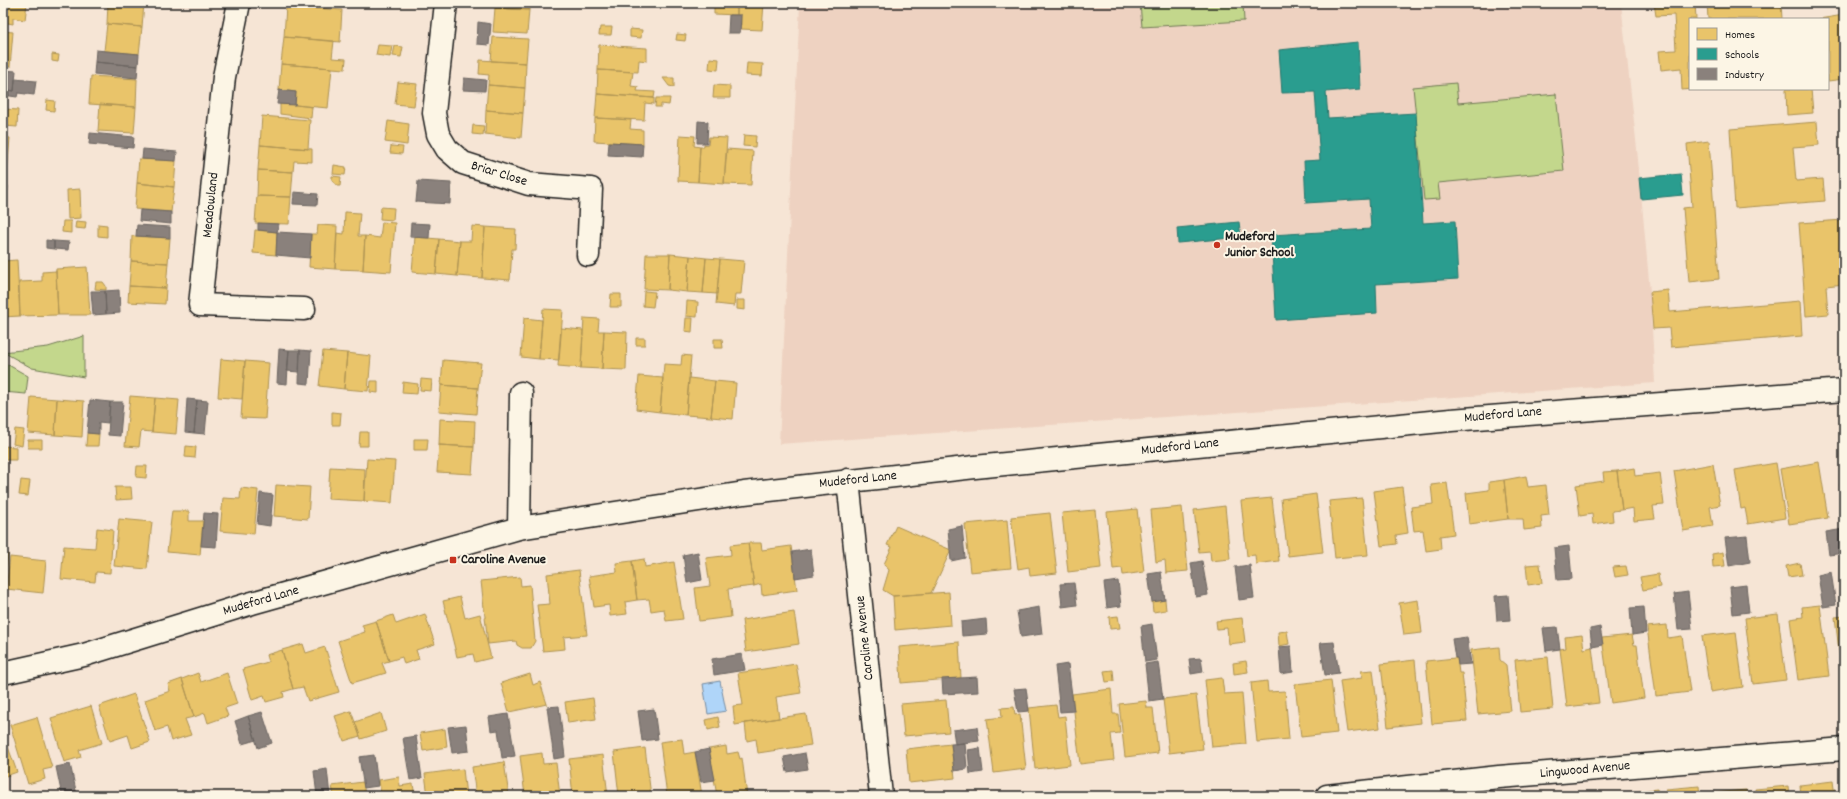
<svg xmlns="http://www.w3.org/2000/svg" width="1847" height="799" font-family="Dekko,sans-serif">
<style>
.built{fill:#eed2c1}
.green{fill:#c3d78c;stroke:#707a54}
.water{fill:#afd5f9;stroke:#748ba1}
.homes{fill:#e9c46a;stroke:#ac9253}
.schools{fill:#2a9d8f;stroke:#26766c}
.industry{fill:#8a817c;stroke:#69635f}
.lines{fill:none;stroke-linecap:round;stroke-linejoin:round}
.minor-casing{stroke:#1c1c1c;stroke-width:25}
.minor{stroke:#fcf5e5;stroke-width:22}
.poi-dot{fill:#c8321e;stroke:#fcf5e5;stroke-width:1.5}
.labels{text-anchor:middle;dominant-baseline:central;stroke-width:4;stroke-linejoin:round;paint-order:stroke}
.street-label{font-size:14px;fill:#1c1c1c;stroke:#fcf5e5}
.poi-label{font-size:14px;font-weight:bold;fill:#1c1c1c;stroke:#fcf5e5;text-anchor:start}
</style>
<rect width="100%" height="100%" fill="#f6e5d5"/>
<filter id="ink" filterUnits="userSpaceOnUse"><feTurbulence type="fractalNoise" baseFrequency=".025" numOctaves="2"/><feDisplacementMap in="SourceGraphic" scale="8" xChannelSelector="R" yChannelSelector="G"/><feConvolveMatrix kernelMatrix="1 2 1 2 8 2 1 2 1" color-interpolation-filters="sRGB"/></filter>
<g filter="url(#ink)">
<path class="built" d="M800 3H1621L1637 149 1650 292 1655 383 779 444Z"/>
<path class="green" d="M1140 3H1243L1244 21 1142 27Z
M1456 83 1458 103 1556 94 1564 171 1438 183 1440 199 1424 200 1413 87Z
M84 336V377L32 368 3 352 48 347Z
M3 362 28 376 26 394 3 392Z"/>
<path class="water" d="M720 681 726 711 708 714 703 684Z"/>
<path class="homes" d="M3 3H27L25 20 13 18V24L3 22Z
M108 3H144L142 27 107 24Z
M286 3H320V8L286 6Z
M495 3H530L529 10 495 8Z
M710 3H737V15L714 14V6H710Z
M737 3H764L762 30 741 29V15H737Z
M1654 3H1695L1696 19H1690V89H1693L1682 90 1681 68 1661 70 1659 51 1676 50 1674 15 1656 16Z
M1707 3H1781L1782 19H1708Z
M286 6 342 10 340 42 284 37Z
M495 8 529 10 527 34 493 32Z
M1844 15V79L1828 81V19H1819Z
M107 24 142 27 139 54 104 51Z
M600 27H612L611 35H599Z
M630 29 642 30 641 38 630 37Z
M3 31 13 32 10 67 3 66Z
M677 34 686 35 685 41 676 40Z
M284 37 334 41 332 58 346 59 345 69 281 64Z
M493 37 528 39 526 63 491 61Z
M378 45 392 46 390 57 376 55Z
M599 45 647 48V61L639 60 638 72 598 70Z
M395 46 403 47 401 57 393 56Z
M52 54 59 55 58 62 52 61Z
M710 58 719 59 718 70 709 69Z
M480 60 526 63 525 88 488 85 489 75 479 74Z
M747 63 763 64 762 76 746 75Z
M281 64 332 68 328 108 295 105 296 92 279 90Z
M598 70 633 72 631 86 638 87 637 91 655 92 654 98 597 94Z
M91 76 137 79 136 107 89 104Z
M663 78H674V87L669 86Z
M398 82 417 84 414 106 395 104Z
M488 85 525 88 523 113 486 110Z
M714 85 730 86V98H713Z
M1786 89H1811L1813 113 1787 115Z
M597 94 654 98V104L645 103 644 120 595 118Z
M3 95 7 96 5 109 18 110 17 127 5 126 4 132H3Z
M656 98H670L669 105 661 104V107H655Z
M47 100 55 101 54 111 46 110Z
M280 103 312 107 311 118 280 114Z
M100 104 136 107 134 133 98 131Z
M486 110 523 113 521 138 485 134Z
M262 116 310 120 308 149 260 145Z
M595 118 631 120 630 129 643 130V144L594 141Z
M388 121 409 124 407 145 385 142Z
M1817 122 1819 145 1793 147 1796 181 1823 179 1825 201 1735 208 1730 129Z
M473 125 484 126 483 135 472 134Z
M680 135 695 136 694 146 700 147 698 182 678 181Z
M744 135 756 136 755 147 743 146Z
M3 137 10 138 7 173H3Z
M709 137 727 138 724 184 698 182 700 147H704V144L708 145Z
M1709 141 1719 279 1689 282 1683 208 1692 207 1687 144Z
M260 145 312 149V162L294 161 293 172 258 170Z
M391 146 403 147 402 154 390 153Z
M727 149 753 151 751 185 724 184Z
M139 159 176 161 174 187 137 183Z
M334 165 346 167 345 175 333 174Z
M258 170 293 172 291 197 257 196Z
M332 176 341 177 340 186H337L332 180Z
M137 183 174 187 171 212 135 209Z
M80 189 81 218 68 219 67 190Z
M257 196 291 197 289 224 255 223Z
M381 207 394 208 393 220 380 219Z
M345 212 360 213 358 236H365L363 270 335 269 337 233 344 234Z
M1844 220V284L1826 286 1828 314 1806 316 1799 223Z
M63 221H71V233L62 232Z
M76 221 86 222 85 229 75 228Z
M382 222 395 223 391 272 363 270 365 236 380 238Z
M98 224 107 225V237L98 236Z
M318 225 337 226 335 269 309 267 311 234H317Z
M472 226 485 227 482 278 457 276 460 241H471Z
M485 227 516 229 515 249H512L510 280 482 278Z
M255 230 277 232 276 255 253 253Z
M132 236 170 238 168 263 131 261Z
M415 237 439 239 436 274 412 272Z
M439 239 460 241 457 276 436 274Z
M646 254H670L668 290 644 289Z
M670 254 690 256 687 292 668 290Z
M690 256 706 258 703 293 687 292Z
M706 258 720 259 717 294 703 293Z
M720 259 744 261 741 294H735L734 306 716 304Z
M17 260 20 316 3 317V261Z
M131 261 168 263 166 288 129 286Z
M87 267 90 315H58L56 269Z
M56 271 58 315 20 316 19 282 42 281V272Z
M96 282H103L106 286V290L95 289Z
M129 286 166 288 165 304 128 302Z
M1668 290 1670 312 1800 301 1802 336 1671 347 1669 328 1653 329 1650 292Z
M644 291 655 292 653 307 643 306Z
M611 294H621V307H610Z
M737 300H745V310L737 309Z
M687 301 698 302 697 317 686 316Z
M543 309 563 310 559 360 539 359Z
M524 318 542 320 539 359 521 357Z
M584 318 599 319 598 331H604L602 369 581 368Z
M686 318H693L692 332 685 331Z
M561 328 583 330 581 368 558 366Z
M604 331 627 332 626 370 602 369Z
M636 338H645V345H636Z
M714 339H722L723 348H714Z
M323 351 347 353 344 389 319 386Z
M347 353 371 356 368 391 344 389Z
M682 355 691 356 686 415 660 412 664 364 681 365Z
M221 359 245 361 242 399 218 397Z
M443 360 481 363 478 388 441 385Z
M245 361 269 363 265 419 241 418Z
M639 376 663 378 660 412 636 409Z
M689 378 715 381 711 417 686 415Z
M421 379 432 380 431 391 420 390Z
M371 381H378V393L370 392Z
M715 381 736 383 733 419 711 417Z
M403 382 418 384 417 394 402 393Z
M441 385 478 388 476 414 439 411Z
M130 396 155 398 152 432 141 431 139 447 125 446Z
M31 397 57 399 55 435 28 433Z
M155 398 179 400 176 434 152 432Z
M57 399 84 401 82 437 55 435Z
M332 412 341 413 340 425H332Z
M440 419 475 421 474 447 439 445Z
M15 429 24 430 22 446 13 444Z
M360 432H368V446H359Z
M87 433 99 434 98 446H86Z
M414 439H428L427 450H414Z
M28 440H42V448H28Z
M439 445 474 447 472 474 437 472Z
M3 446 16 447V460H3Z
M186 446 196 447 195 458 185 457Z
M367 459 395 461 392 503 364 501Z
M1819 462 1828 518 1789 524 1780 469Z
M1776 463 1785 518 1748 524 1745 508 1741 509 1735 470Z
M1713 464 1720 505 1710 507 1713 526 1683 531 1674 471Z
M137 466H147L146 478 136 477Z
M330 467 365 469 364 501 328 499Z
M1634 468 1635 476 1660 473 1664 505 1653 506 1655 519 1634 521 1633 508 1622 510 1617 471Z
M1617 471 1622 510 1612 511 1613 521 1593 524 1592 514 1580 516 1576 485 1604 481 1603 472Z
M1526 476 1528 487 1546 485 1549 515 1541 516 1542 528 1524 530 1523 519H1508L1504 480Z
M21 480 30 481 28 496 19 495Z
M1504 480 1508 519 1469 524 1466 493 1489 490V482Z
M1447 483 1454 534 1440 536 1441 549 1426 551 1423 530 1414 531 1411 507 1433 504 1431 485Z
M1844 483V511L1840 484Z
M276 485 310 487 308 519 274 516Z
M115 487H131L132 499 116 500Z
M1402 487 1408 533 1396 535 1397 544 1381 546 1374 491Z
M241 488 258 490 254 534 220 531 223 498 240 499Z
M1316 494 1323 552 1288 556 1281 499Z
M1272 498 1279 561 1256 564 1255 555 1247 556 1241 501Z
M1362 498 1368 555 1335 558 1329 501Z
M1225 506 1230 559 1211 561 1210 551 1199 552 1194 510Z
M1182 507 1188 571 1166 573 1165 560 1156 562 1151 510Z
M1137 509 1144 572 1123 575 1122 568 1113 569 1107 512Z
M1095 510 1101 568 1068 572 1062 513Z
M172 511H189V521H203L200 555 167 552Z
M1050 513 1057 573 1030 576 1029 567 1018 569 1011 517Z
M119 519 152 522 147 569 114 566Z
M1007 520 1011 568 970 572 965 524Z
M896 526 951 550 931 593 893 596 883 590 889 570 884 564 892 547 887 545Z
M97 528 113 530 110 573 96 572 95 582 61 579 64 546 95 548Z
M748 543H761L762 550 791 546 797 590 762 595 761 584 754 586Z
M748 543 754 586 728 589 731 617 699 621 695 588 710 586 706 558 731 555 730 545Z
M1723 552 1725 566 1713 567 1712 554Z
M3 553 8 554 6 572 3 571Z
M10 557 46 561 43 593 6 589Z
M644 559 645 567 674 562 683 619 666 621 664 609 651 611 649 599 637 600 632 561Z
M632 561 637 600 625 602 627 614 610 616 609 605 594 607 589 576 617 572 616 563Z
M1800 563 1802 575 1788 577 1786 566Z
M1540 564 1542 583 1528 585 1526 565Z
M1626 566 1628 575 1615 577 1613 567Z
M579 570 587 635 564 637 565 649 543 651 537 605 550 604 547 574Z
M1658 574 1660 587 1643 590 1640 577Z
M520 577 521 586 530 585 535 641 531 648H522L517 645 516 641 488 644 481 581Z
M949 592 951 625 895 630 893 596Z
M460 597 465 618 480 614 491 658 475 662 473 654 457 657 443 601Z
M1165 600 1166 610 1153 612 1152 602Z
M1418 600 1422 633 1404 635 1399 603Z
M1820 605 1829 676 1798 680 1790 619 1803 617 1802 607Z
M794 612 799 644 746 652 742 620Z
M425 614 435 644 416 650 419 659 404 664 402 657 389 661 376 621 393 615 396 624Z
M1778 614 1786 680 1753 684 1745 618Z
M1118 616 1120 628 1110 629 1109 617Z
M1844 616V675L1842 676 1835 617Z
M1242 618 1245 642 1229 644 1227 628 1217 629 1216 621Z
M376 621 389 661 382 663 386 673 352 683 338 641 365 632 362 625Z
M1667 625 1668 638 1682 636 1690 692 1656 696 1647 627Z
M1287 631 1289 644 1279 646 1278 632Z
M1736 632 1743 687 1710 692 1702 636Z
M1582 635 1584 649 1592 647 1599 703 1567 707 1560 649 1566 648 1565 637Z
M1632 635 1634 645H1637L1644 698 1611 703 1602 638Z
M959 642 961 678 901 683 899 647Z
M303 644 306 653 325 647 339 692 308 701 303 687 293 689 282 650Z
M1499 647 1500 660 1506 665 1511 711 1478 714 1471 650Z
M282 650 293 689 283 692 284 697 266 702 264 696 252 700 243 669 268 662 266 655Z
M1548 657 1553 709 1520 712 1515 660Z
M1455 658H1457L1459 673H1462L1467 721 1432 724 1426 661Z
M1415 660 1421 723 1388 727 1381 664Z
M1246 661 1248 672 1234 674 1233 663Z
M796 664 801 693 776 697 779 718 735 725 733 706 743 705 738 673Z
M1113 670 1114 681 1106 682 1104 671Z
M1373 670 1380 728 1347 732 1340 681 1362 678 1361 671Z
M198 673 201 682 227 673 237 704 225 708 228 716 208 723 205 713 194 717 182 679Z
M530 674 533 685 540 682 547 704 509 712 501 683Z
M1222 678 1224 694 1242 693 1246 744 1212 747 1205 680Z
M182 679 194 717 185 719 191 735 171 741 167 727 155 731 145 700 170 691 168 684Z
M1331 680 1337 733 1301 737 1295 684Z
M1267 681 1268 692 1285 691 1289 739 1257 742 1251 683Z
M1111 689 1113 714H1118L1120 733 1111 734 1114 760 1080 764 1072 694Z
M134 694 150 742 132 748 128 735 110 741 99 706Z
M1196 695 1203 749 1169 753 1163 699Z
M593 698 596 719 568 723 565 702Z
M946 700 949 732 904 736 901 704Z
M1146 701 1147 708H1153L1158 753 1125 757 1119 704Z
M1056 705 1058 717 1065 716 1070 765 1035 769 1029 708Z
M91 706 102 743 79 750 81 757 64 762 51 718Z
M1014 707 1015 715 1020 714 1026 769 994 773 987 719 1002 717 1001 708Z
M351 711 360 736 344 741 335 716Z
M381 713 386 731 361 739 355 722Z
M806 714 811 745 758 753 756 739 747 741 745 723Z
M37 717 52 768 43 770 45 779 28 784 10 725Z
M718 717 720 727 708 730 706 720Z
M445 729 447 747 423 751 420 733Z
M3 733 17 772 3 777Z
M682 739 684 754 695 752 702 796H667L660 742Z
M951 744 955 778 909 783 906 749Z
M726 746 727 754 738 752 740 759 742 758 747 796H717L709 749Z
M645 748 651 796H619L614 752Z
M542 753 543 764 556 763 560 796H525L520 756Z
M603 755 608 796H573L569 759Z
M504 762 509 796H476L472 767Z
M463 769 466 796H428L425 774Z
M1844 770V793L1842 771Z
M399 777 400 786 413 784 415 796H381L379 780Z
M1833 781 1835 796H1801L1800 785Z
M363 782 365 796H334L332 786Z
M1699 786 1700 796H1667L1666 789Z
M1788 786 1789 796H1756L1755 789Z
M1657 789 1658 796H1623V793Z
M1746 790 1747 796H1713V793Z
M313 793V796H299V795Z"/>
<path class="schools" d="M1358 42 1360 89 1326 92 1328 118 1416 113 1423 223 1455 221 1458 279 1376 284 1377 313 1276 320 1271 235 1371 229 1369 199 1306 203 1304 161 1320 160 1315 92 1282 93 1279 50Z
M1681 174 1683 195 1641 199 1639 178Z
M1239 222 1241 237 1178 243 1177 228Z"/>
<path class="industry" d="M729 15H741L740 33H728Z
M478 22 491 24 489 45 477 44Z
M96 50 139 54 138 66 95 62Z
M95 62 138 66 137 78 94 74Z
M3 70 16 71 14 91 3 89Z
M464 78 486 80 485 91 463 90Z
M15 79 36 81 34 95 18 93 17 97 3 95V89L14 91Z
M279 90 296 92 295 105 277 104Z
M698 121 708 122 707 143H697Z
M90 133 134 137 133 148 89 144Z
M609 142 643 144 642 157 608 155Z
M143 149 177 152 176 161 142 159Z
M3 176H5V186H3Z
M418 181 451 183 450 204 416 202Z
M3 186H8L7 198H3Z
M294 192 318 194 317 205 293 204Z
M140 210 171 212V224L139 221Z
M258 223 279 224 277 232 258 230Z
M411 223 430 224 429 238 410 237Z
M137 225 170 227V238L136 236Z
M277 232 311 234 310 258 276 255Z
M46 240 54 241V249L46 248Z
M54 241 69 242 68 250 54 249Z
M119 290 120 313 106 314 105 291Z
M91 291H105L106 314 93 315Z
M279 349 289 350 287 384 277 383Z
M289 350H300L299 372 287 371Z
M300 350 311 351 309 384 299 383Z
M187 399 197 400 194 433 185 432Z
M90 400 110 402 108 423 99 422V434L87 433Z
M197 400 208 401 205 434 194 433Z
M110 402H123L120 436 108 435Z
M260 493 273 495 270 526 257 524Z
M204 513 218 514 216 547 201 546Z
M962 526 965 558 951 561 948 529Z
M1844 529V553L1829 555 1826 532Z
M1747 536 1750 562 1729 566 1725 538Z
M1569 546 1572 579 1557 580 1554 548Z
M811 549 814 575 795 578 792 552Z
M698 552 702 580 687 583 683 555Z
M1202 561 1208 595 1196 597 1191 563Z
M1250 565 1254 598 1239 600 1235 567Z
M1161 572 1165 600 1152 602 1148 574Z
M1831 572 1836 605 1823 607 1818 575Z
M1118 581 1121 606 1107 608 1104 583Z
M1074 583 1077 605 1062 607 1060 584Z
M1746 585 1749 612 1733 614 1730 587Z
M1688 592 1692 629 1678 630 1674 594Z
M1508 595 1510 620 1497 621 1495 596Z
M1039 607 1042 634 1021 637 1017 611Z
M1644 607 1646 633 1632 635 1630 608Z
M986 619 987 634 962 636 961 622Z
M1152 624 1157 660 1145 662 1141 626Z
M1557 627 1560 649 1546 651 1543 628Z
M1600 627 1603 645 1592 647 1590 629Z
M1467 637 1471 664 1458 665 1457 658H1455L1452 639Z
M1334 642 1339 673 1325 675 1320 643Z
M1291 646 1293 672 1281 674 1279 647Z
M742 654 745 670 714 675 712 659Z
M1201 658 1203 672 1191 674 1189 659Z
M1158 662 1163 699 1149 701 1145 664Z
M1068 664 1074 711 1060 712 1055 666Z
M977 677 978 692 943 694 942 679Z
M1026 688 1029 711 1018 712 1014 689Z
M559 706 565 757 554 759 547 707Z
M654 709 658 739 642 741 638 711Z
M262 712 272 743 258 748 248 716Z
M508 714 515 756 502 758 498 730 491 731 489 717Z
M248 716 256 740 242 744 235 721Z
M466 725 469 751 452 753 448 727Z
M977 727 979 741 955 744 953 730Z
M416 736 422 778 410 780 403 738Z
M965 743 967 769 954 771 951 744Z
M980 748 983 772 970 774 968 750Z
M709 749 715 780 701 782 695 752Z
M805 753 808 769 787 772 784 757Z
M374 755 378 786 364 788 359 757Z
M70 764 77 795 62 796 56 767Z
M327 769 330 796H317L314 771Z"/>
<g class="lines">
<g class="minor-casing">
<path id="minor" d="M239 3 224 77 200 305 304 309
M446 3 434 113 438 134 447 149 463 163 529 184 591 189 588 255
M848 480 881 796
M519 528 521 393
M3 673 84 655 252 603 519 528 744 493 975 467 1451 420 1844 390
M1327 796 1499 777 1844 749"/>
</g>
<use href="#minor" class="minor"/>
</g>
</g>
<g class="poi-dot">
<circle cx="1217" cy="245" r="4"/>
<rect x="449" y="556" width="8" height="8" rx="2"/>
</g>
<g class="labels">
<g class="street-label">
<text transform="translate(499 174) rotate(17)">Briar Close</text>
<text transform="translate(211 205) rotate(-84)">Meadowland</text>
<text transform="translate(1503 415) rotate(-5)">Mudeford Lane</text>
<text transform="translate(1180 447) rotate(-6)">Mudeford Lane</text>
<text transform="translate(858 480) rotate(-6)">Mudeford Lane</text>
<text transform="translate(261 601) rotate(-16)">Mudeford Lane</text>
<text transform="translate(865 638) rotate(-96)">Caroline Avenue</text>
<text transform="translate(1585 770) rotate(-5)">Lingwood Avenue</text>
</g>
<g class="poi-label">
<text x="1225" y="237">Mudeford<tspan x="1225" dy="16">Junior School</tspan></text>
<text x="461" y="560">Caroline Avenue</text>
</g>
</g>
<rect width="1847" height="799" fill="none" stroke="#fcf5e5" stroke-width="16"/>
<rect x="8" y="8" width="1831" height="783" fill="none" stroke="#1c1c1c" stroke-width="1.5" filter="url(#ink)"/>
<rect x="1689" y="18" width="140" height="72" fill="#fcf5e5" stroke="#a29e95"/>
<rect x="1697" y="28" width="20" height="12" fill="#e9c46a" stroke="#a29e95"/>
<text x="1725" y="38" font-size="12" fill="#1c1c1c">Homes</text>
<rect x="1697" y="48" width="20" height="12" fill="#2a9d8f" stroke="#a29e95"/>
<text x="1725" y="58" font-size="12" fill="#1c1c1c">Schools</text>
<rect x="1697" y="68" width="20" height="12" fill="#8a817c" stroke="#a29e95"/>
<text x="1725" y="78" font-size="12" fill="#1c1c1c">Industry</text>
</svg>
